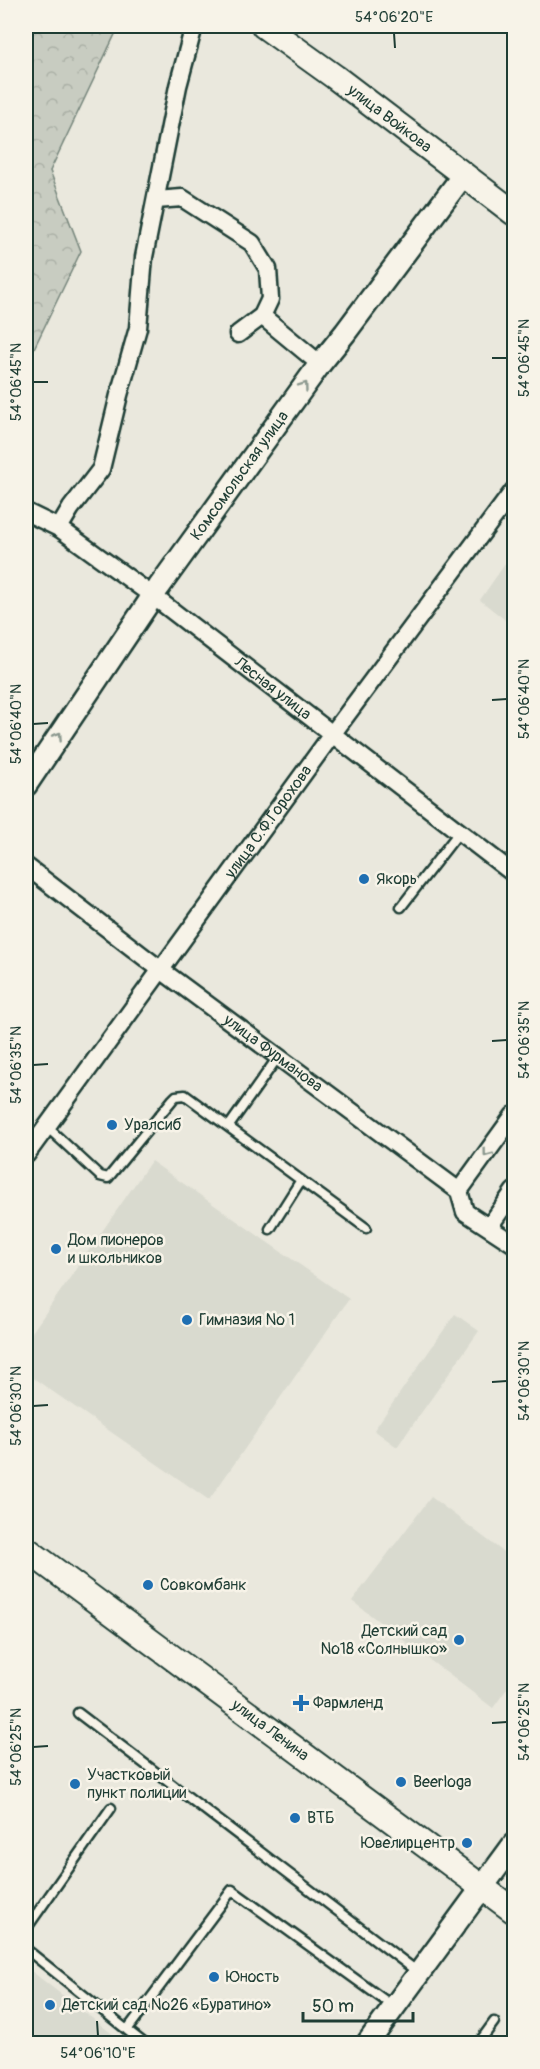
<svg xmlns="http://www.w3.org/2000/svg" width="540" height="2069" font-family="Pangolin,sans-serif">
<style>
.built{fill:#d9dacf}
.forest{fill:url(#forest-crowns);stroke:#74847a;stroke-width:1.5}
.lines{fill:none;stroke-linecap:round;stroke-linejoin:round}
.service-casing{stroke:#1f3d34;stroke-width:13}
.minor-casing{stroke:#1f3d34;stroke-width:21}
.tertiary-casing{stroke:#1f3d34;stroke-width:26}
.secondary-casing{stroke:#1f3d34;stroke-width:28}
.service{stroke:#f7f3e8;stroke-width:8}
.minor{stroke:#f7f3e8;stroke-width:16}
.tertiary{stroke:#f7f3e8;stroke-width:21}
.secondary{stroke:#f7f3e8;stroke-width:24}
.oneway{stroke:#8b988e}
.ticks{fill:none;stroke:#1f3d34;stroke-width:2}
.poi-dot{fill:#1f6fb2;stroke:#f7f3e8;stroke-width:2}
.labels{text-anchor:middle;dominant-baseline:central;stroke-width:5;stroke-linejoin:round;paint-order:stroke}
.street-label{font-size:16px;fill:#1f3d34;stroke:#f7f3e8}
.poi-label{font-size:16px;fill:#1f3d34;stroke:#f7f3e8;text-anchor:start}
.neatline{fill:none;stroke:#1f3d34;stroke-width:2}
.ticks-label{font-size:15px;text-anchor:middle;fill:#1f3d34}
</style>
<defs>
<pattern id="forest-crowns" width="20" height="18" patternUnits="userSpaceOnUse" patternTransform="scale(1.5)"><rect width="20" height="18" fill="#c8ccc1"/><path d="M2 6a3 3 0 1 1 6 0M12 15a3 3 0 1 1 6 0" fill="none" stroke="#abb0a6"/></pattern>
</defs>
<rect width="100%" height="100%" fill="#eae8dd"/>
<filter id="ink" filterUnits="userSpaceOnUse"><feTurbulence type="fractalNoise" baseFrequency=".0167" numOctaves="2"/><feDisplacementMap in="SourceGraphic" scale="12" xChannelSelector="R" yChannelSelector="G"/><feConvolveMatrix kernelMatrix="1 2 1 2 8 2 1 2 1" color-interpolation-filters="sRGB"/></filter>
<g filter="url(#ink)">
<path class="built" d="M514 551V627L480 600Z
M151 1161 349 1299 209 1500 26 1373V1341Z
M455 1314 479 1331 397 1447 374 1430Z
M431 1497 514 1560V1679L493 1708 352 1601Z
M26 1967 124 2043H26Z"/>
<path class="forest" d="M26 26H119L50 171 81 251 26 365Z"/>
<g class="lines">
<g class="service-casing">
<path id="service" d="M401 907 460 831
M46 1126 100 1176 108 1178 173 1099 176 1096 185 1095 366 1228
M229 1126 278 1057
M270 1229 301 1180
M78 1713 419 1973
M26 1929 111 1808
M26 1949 127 2030 232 1890 394 2007
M127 2030 145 2044
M478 2044 494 2022"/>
</g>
<g class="minor-casing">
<g id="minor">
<path d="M156 200 182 198 252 243 268 269 270 299 262 316 238 334"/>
<path d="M262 316 320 364"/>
<path id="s1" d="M26 512 59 528 153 596 514 874"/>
<path d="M59 528 71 508 101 469 119 395 138 328 144 257 178 86 194 26"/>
<path id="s2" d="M26 866 161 970 459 1191 465 1212 514 1244"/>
<path id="s3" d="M26 1155 333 733 514 490"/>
<path d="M459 1191 514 1115"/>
<path d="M489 1227 514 1191"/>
</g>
</g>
<g class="tertiary-casing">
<g id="tertiary">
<path id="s4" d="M26 785 159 587 320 364 345 333 464 174"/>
<path d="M367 2044 514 1844"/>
</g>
</g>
<g class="secondary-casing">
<g id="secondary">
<path id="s5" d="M264 26 335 77 514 213"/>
<path id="s6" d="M26 1549 514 1911"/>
</g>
</g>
<use href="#service" class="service"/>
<use href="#minor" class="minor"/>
<use href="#tertiary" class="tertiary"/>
<use href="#secondary" class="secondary"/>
</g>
<defs><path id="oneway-chevron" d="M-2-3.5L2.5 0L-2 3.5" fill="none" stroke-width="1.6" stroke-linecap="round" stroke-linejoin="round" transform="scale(1.5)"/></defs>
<g class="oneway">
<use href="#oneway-chevron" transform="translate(304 386) rotate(-54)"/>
<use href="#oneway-chevron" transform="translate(58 736) rotate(-56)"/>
<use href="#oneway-chevron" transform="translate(487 1153) rotate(127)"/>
</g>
</g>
<path class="ticks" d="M394 33 395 48M492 358H507M33 382H48M492 700 507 699M33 724 48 723M492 1041 507 1040M33 1065 48 1064M492 1382 507 1381M33 1406 48 1405M492 1723 507 1722M33 1747 48 1746M97 2021 98 2036"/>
<g class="poi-dot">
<circle cx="364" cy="879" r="6"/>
<circle cx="112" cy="1125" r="6"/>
<circle cx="56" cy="1249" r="6"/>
<circle cx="187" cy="1320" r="6"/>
<circle cx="148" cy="1585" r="6"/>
<circle cx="459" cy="1640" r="6"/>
<path d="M298 1694h6v6h6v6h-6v6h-6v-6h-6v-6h6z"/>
<circle cx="401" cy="1782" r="6"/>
<circle cx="75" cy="1784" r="6"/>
<circle cx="295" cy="1818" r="6"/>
<circle cx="467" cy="1843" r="6"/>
<circle cx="214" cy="1977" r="6"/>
<circle cx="50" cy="2005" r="6"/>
</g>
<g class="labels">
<g class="street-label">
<text stroke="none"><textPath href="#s5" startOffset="156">улица Войкова</textPath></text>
<text stroke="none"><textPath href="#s4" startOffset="376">Комсомольская улица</textPath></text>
<text stroke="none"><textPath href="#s1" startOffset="304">Лесная улица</textPath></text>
<text stroke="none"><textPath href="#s3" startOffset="412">улица С.Ф.Горохова</textPath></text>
<text stroke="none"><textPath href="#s2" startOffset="310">улица Фурманова</textPath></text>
<text stroke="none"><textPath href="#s6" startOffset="304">улица Ленина</textPath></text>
</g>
<g class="poi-label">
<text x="376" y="879">Якорь</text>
<text x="124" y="1125">Уралсиб</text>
<text x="68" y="1240">Дом пионеров<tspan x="68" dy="18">и школьников</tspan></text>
<text x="199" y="1320">Гимназия № 1</text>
<text x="160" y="1585">Совкомбанк</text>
<text x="447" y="1631" text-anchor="end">Детский сад<tspan x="447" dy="18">№18 «Солнышко»</tspan></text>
<text x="313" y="1703">Фармленд</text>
<text x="87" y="1775">Участковый<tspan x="87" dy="18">пункт полиции</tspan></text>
<text x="413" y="1782">Beerloga</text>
<text x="307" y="1818">ВТБ</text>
<text x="455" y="1843" text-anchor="end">Ювелирцентр</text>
<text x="226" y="1977">Юность</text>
<text x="62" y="2005">Детский сад №26 «Буратино»</text>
</g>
</g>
<rect width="540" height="2069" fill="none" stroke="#f7f3e8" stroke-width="66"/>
<path d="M303 2012v9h110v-9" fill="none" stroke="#1f3d34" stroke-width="3"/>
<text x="312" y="2012" font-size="18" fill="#1f3d34" stroke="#f7f3e8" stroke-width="4.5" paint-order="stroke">50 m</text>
<rect x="33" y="33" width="474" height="2003" class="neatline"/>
<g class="ticks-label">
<text x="394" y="22">54°06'20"E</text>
<text transform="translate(524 358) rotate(-90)" y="5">54°06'45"N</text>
<text transform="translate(16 382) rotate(-90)" y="5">54°06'45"N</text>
<text transform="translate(524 699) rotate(-90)" y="5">54°06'40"N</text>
<text transform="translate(16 724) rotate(-90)" y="5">54°06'40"N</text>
<text transform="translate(524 1040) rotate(-90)" y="5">54°06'35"N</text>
<text transform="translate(16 1065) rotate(-90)" y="5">54°06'35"N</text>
<text transform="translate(524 1381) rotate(-90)" y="5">54°06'30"N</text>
<text transform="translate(16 1406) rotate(-90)" y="5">54°06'30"N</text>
<text transform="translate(524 1722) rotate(-90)" y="5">54°06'25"N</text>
<text transform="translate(16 1747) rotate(-90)" y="5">54°06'25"N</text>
<text x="98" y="2058">54°06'10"E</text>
</g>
</svg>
